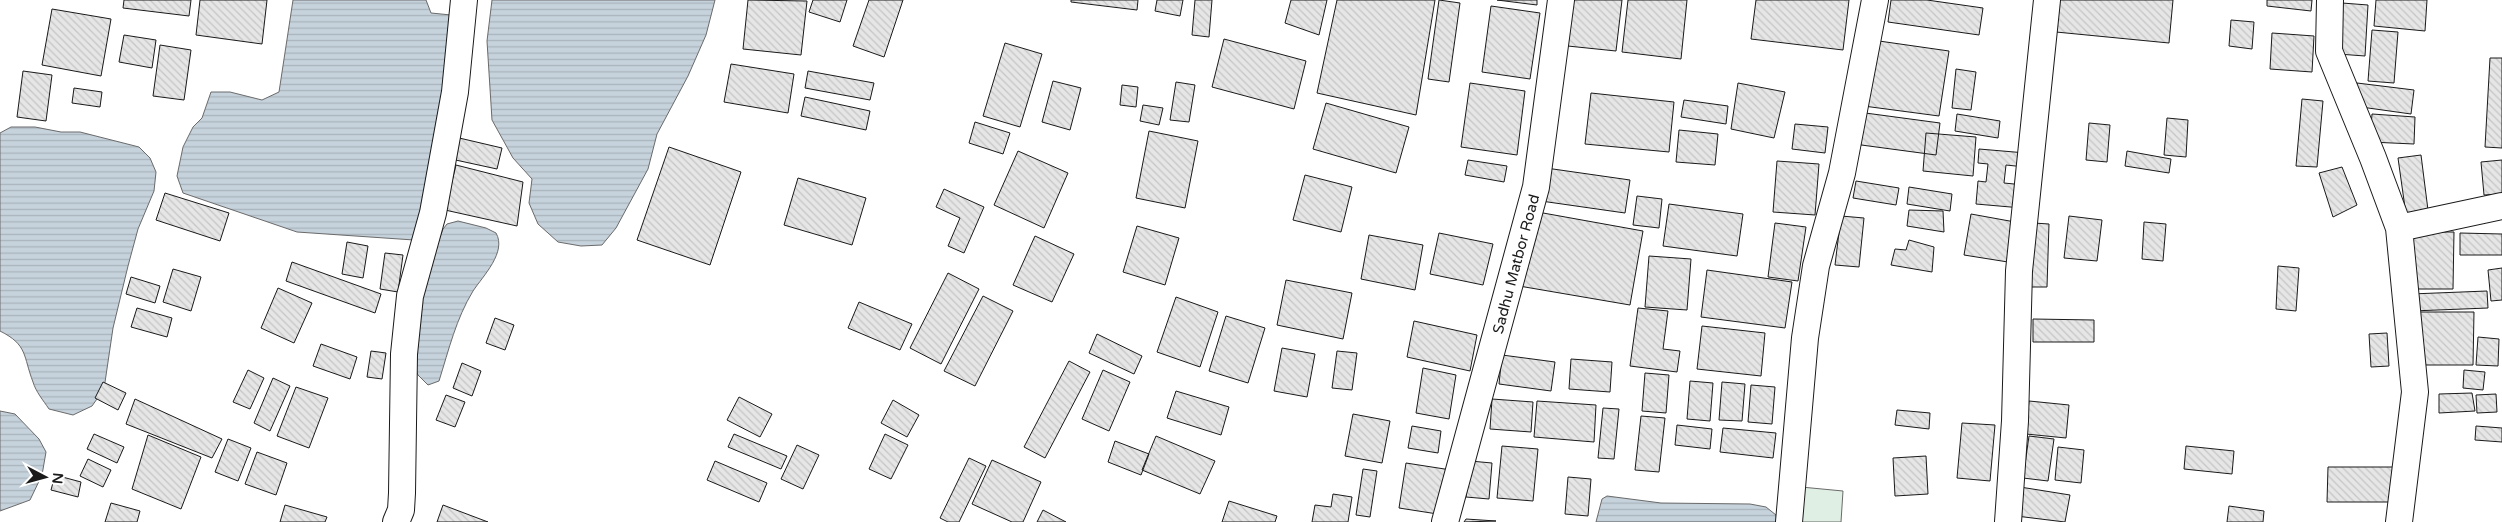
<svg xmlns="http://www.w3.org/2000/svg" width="2502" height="522" font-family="'Varela Round',sans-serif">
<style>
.park{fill:#e0efe3;stroke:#6a6a6a}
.water{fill:url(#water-rules);stroke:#6a6a6a}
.building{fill:url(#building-back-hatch);stroke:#1a1a1a}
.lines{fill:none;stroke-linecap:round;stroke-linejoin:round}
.minor-casing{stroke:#1a1a1a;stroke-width:28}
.minor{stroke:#fff;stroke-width:26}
.labels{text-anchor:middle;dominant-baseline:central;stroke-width:4;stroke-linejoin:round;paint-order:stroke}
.street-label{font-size:15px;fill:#1a1a1a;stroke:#fff}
</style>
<defs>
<pattern id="water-rules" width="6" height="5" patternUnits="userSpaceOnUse" patternTransform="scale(1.25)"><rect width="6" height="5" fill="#c6d2dc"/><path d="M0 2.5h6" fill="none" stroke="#aab4bc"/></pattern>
<pattern id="building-back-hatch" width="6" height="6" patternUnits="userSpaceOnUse" patternTransform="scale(1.25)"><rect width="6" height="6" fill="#e6e6e6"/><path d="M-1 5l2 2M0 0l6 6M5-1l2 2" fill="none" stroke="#c5c5c5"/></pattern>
</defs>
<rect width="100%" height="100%" fill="#fff"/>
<path class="park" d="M1801 487 1843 491 1841 522H1793Z"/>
<path class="water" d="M293 0H426L431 13 451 15 438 154 414 240 297 232 183 193 177 176 183 147 193 127 202 118 211 92H230L262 100 279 92Z
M492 0H715L706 35 688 76 657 134 648 169 616 228 602 245 581 246 558 242 538 224 529 203 532 179 513 158 492 120 487 41Z
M11 127H35L61 132H80L139 147 150 158 156 172 154 191 138 229 128 266 113 328 104 389 92 406 73 415 49 409C43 400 36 392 33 382 23 356 28 345 0 331V133Z
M458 221 486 228 496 233C507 252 483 276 473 291 456 319 449 349 439 381L428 385 418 375 413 363 423 285 443 229 447 224Z
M0 411 15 414 39 439 46 452 42 475 30 500 0 511Z
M1607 496 1661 503 1750 504 1766 507 1776 515 1777 522H1596L1602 499Z"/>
<path class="building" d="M124 0H191L189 16 123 8Z
M200 0H267L262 44 196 35Z
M748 0 807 1 801 55 743 49Z
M813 0H847L840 22 809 12Z
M869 0H903L884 57 853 46Z
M1071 0H1138L1137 10 1071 2Z
M1157 0H1183L1180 16 1155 11Z
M1195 0H1212L1209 37 1192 35Z
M1291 0H1327L1319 35 1285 23Z
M1337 0H1435L1416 115 1317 93Z
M1439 0 1460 3 1449 82 1428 79Z
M1497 0H1537V5Z
M1563 0H1622L1616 51 1558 45Z
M1628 0H1687L1681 59 1622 52Z
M1756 0H1849L1843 50 1751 39Z
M1891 0H1927L1983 8 1979 35 1888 22Z
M2059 0H2173L2169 43 2056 32Z
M2267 0H2312L2311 11 2267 6Z
M2376 0H2427L2425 31 2374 26Z
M2342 3 2368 5 2365 56 2338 54Z
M1491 6 1540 13 1530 79 1482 72Z
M52 9 111 19 101 76 42 65Z
M2231 20 2254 22 2252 49 2229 46Z
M2372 30 2398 32 2394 83 2368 81Z
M2272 33 2314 36 2312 72 2270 69Z
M124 35 156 40 152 68 119 62Z
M1224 39 1306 61 1294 109 1212 87Z
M1865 39 1949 51 1939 116 1856 105Z
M1005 43 1042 54 1020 127 983 116Z
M160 45 191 50 184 100 153 96Z
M2490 58H2502V148L2485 147Z
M731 64 794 74 788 113 724 102Z
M1956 69 1976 72 1971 110 1952 108Z
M23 71 52 75 46 121 17 117Z
M808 71 874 83 870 100 805 88Z
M1053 81 1081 88 1070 130 1042 122Z
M1176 82 1195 85 1189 122 1170 120Z
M1470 83 1525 91 1517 155 1461 147Z
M1738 83 1785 92 1774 138 1731 129Z
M2357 83 2414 90 2411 114 2354 106Z
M1122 85 1138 87 1136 107 1120 105Z
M74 88 102 92 100 107 72 103Z
M1591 93 1674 102 1669 152 1585 144Z
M805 97 870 111 866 130 801 116Z
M2302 99 2323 101 2317 167 2296 166Z
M1684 100 1728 106 1726 124 1681 117Z
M1326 103 1409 127 1396 173 1313 149Z
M1143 105 1163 108 1159 125 1140 121Z
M1843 110 1940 123 1936 155 1839 142Z
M1957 114 2000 121 1998 138 1955 131Z
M2372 114 2415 117 2414 144 2370 142Z
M2167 118 2188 120 2186 157 2164 155Z
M975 122 1010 133 1003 154 969 143Z
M2089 123 2110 125 2107 162 2086 160Z
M1795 124 1828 127 1825 153 1792 149Z
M1679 130 1718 134 1715 165 1676 162Z
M1149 131 1198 141 1185 208 1136 198Z
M1926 133 1976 137 1973 176 1923 171Z
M455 137 502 148 497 169 451 159Z
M669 147 741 172 710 265 637 240Z
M1979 149 2026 153 2025 167 2006 165 2004 183 2024 185 2022 208 1976 204 1978 181 1986 182 1988 164 1978 163Z
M1018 151 1068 173 1044 228 994 205Z
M2127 151 2171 159 2169 173 2125 166Z
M2421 155 2429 218 2407 222 2398 158Z
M1468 160 1507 166 1504 182 1465 175Z
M2502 160V194L2484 195 2481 162Z
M1777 161 1819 164 1815 215 1773 212Z
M456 165 523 182 517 226 445 210Z
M2342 167 2357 205 2333 217 2319 173Z
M1546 168 1630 180 1625 213 1541 201Z
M1305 175 1352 187 1341 232 1293 220Z
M798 178 866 198 852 245 784 225Z
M1856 181 1899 188 1896 205 1853 198Z
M1909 187 1952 194 1950 211 1907 204Z
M944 189 984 207 964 253 948 246 960 218 936 207Z
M165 193 229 213 220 241 156 220Z
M1637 196 1662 199 1659 228 1633 225Z
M1669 204 1743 214 1737 256 1663 246Z
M1909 210 1943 211 1944 232 1907 226Z
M1532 211 1643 231 1630 305 1519 286Z
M1971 214 2015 222 2008 262 1964 255Z
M1841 216 1864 218 1859 267 1835 265Z
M2069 216 2102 220 2097 261 2064 258Z
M2018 222 2049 224 2047 287H2018Z
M2144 222 2166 224 2163 261 2142 259Z
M1775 223 1806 227 1798 281 1768 277Z
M1137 226 1179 238 1165 285 1123 272Z
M2413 232H2454L2453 289H2412Z
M1439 233 1493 244 1483 285 1430 274Z
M2460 233 2502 234V255H2460Z
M1369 235 1423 245 1415 290 1361 279Z
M1035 236 1074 254 1052 302 1013 285Z
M1909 240 1934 247 1932 272 1891 265 1895 249 1906 250Z
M347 242 368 246 363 278 342 274Z
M385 253 403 255 398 292 380 289Z
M1649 256 1691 259 1687 310 1645 307Z
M292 262 381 294 375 313 286 281Z
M2278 266 2299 268 2296 311 2276 309Z
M2502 268V300L2491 301 2488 270Z
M173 269 201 277 191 311 163 302Z
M1707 270 1792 282 1785 328 1701 317Z
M948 273 979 289 941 364 910 348Z
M131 277 160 286 155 303 126 294Z
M1286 280 1352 293 1343 339 1277 325Z
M278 288 312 303 294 343 261 328Z
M2487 291 2488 308 2412 311 2411 294Z
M983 296 1013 311 975 386 944 371Z
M1176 297 1218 312 1200 367 1157 352Z
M859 302 912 324 900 350 848 328Z
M137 308 172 318 167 337 131 327Z
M1638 308 1668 311 1663 349 1680 351 1677 372 1630 366Z
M2417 312H2474L2473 365H2416Z
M1226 316 1265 328 1248 383 1209 371Z
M495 318 514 325 505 350 486 343Z
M2033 319 2094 320V342H2033Z
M1414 321 1477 335 1470 371 1407 357Z
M1702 326 1765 333 1761 376 1697 369Z
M2387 333 2389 366 2371 367 2369 334Z
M1097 334 1142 356 1134 374 1089 353Z
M2478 337 2499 339 2498 366 2476 365Z
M321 344 357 357 350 379 313 366Z
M1282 348 1315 354 1307 397 1274 391Z
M371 351 386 353 382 379 367 377Z
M1337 351 1357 353 1352 390 1332 388Z
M1502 355 1555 362 1551 391 1499 384Z
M1571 359 1612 362 1610 392 1569 389Z
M1069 361 1090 372 1045 458 1024 447Z
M462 363 481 371 472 396 453 388Z
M1423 368 1456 375 1449 419 1416 413Z
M248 370 264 378 250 409 233 402Z
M1103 370 1130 382 1109 431 1082 419Z
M2464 370 2485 372 2483 390 2463 388Z
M1645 373 1669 375 1666 413 1642 411Z
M273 378 290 386 270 431 254 423Z
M1690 381 1713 383 1710 421 1687 419Z
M103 382 126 393 118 410 95 398Z
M1722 382 1745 384 1742 421 1719 420Z
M1751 385 1775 387 1772 424 1748 422Z
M296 387 328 398 309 448 277 436Z
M1176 391 1229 407 1221 435 1167 418Z
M2472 393 2475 411 2439 413V394Z
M2496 394 2497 412 2477 413 2476 395Z
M446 395 465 402 455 427 436 420Z
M739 397 772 414 760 437 727 420Z
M135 399 222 439 212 458 126 424Z
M1492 399 1533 402 1531 432 1490 429Z
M893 400 919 415 907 437 881 423Z
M1537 401 1596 405 1594 442 1534 437Z
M2029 401 2069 405 2066 438 2026 434Z
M1603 408 1619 409 1614 459 1598 458Z
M1897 410 1930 413 1929 429 1895 425Z
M1353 414 1390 421 1382 463 1345 456Z
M1641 416 1665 418 1659 472 1635 470Z
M1962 423 1995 425 1990 481 1957 478Z
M1677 425 1712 429 1710 449 1675 445Z
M1412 426 1441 431 1438 453 1408 448Z
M2476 426 2502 428V442L2475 440Z
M1723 428 1776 433 1773 458 1720 452Z
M94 434 124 447 117 463 87 449Z
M734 434 787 456 781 469 728 447Z
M885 434 908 445 891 479 869 469Z
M148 435 201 457 181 509 132 489Z
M1156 436 1215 461 1200 494 1142 470Z
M2029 436 2054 439 2048 481 2023 478Z
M228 439 251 448 238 481 215 472Z
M1115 441 1149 454 1141 475 1108 462Z
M797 445 819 455 803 489 781 479Z
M1502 446 1538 449 1533 501 1497 498Z
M2186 446 2234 451 2232 474 2184 469Z
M2058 447 2084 450 2081 483 2055 480Z
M257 452 287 463 276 495 245 484Z
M1926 456 1928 494 1895 496 1893 458Z
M969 458 986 466 959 522H948L940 518Z
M88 459 111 470 103 487 80 476Z
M992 460 1041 482 1023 522H1012L972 504Z
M715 461 767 483 759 502 707 480Z
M1470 461 1492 463 1489 499 1466 497Z
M1406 463 1451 470 1444 515 1399 508Z
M2328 467H2409V502H2327Z
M1363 469 1377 471 1370 517 1356 515Z
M55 475 81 482 78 497 51 490Z
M1568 477 1591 479 1588 516 1565 514Z
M2020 487 2070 495 2065 522 2016 516Z
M1333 494 1352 497 1348 522H1312L1315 505 1331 507Z
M1229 501 1277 516 1275 522H1222Z
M111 503 140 511 137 522H105Z
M285 505 327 517 325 522H280Z
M443 505 488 522H437Z
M2229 506 2264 511 2263 522H2227Z
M1043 510 1066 522H1037Z
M1466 519 1496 521 1464 522Z"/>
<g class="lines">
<g class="minor-casing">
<path id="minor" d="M2330 0 2329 51 2373 158 2399 228 2415 392 2399 522
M2399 228 2502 206
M396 522 401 510 402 493 404 354 410 296 433 213 455 92 464 0
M1445 522 1536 187 1561 0
M1789 522 1805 338 1816 266 1842 173 1875 0
M2008 522 2015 421 2019 271 2047 0"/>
</g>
<use href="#minor" class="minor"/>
</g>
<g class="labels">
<g class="street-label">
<text transform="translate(1516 264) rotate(-75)">Sadhu Matbor Road</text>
</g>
</g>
<g transform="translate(45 477) rotate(96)" stroke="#ffffff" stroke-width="4" paint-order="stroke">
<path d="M0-4L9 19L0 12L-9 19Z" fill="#1a1a1a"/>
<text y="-8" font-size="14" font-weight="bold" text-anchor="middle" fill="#1a1a1a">N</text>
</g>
</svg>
